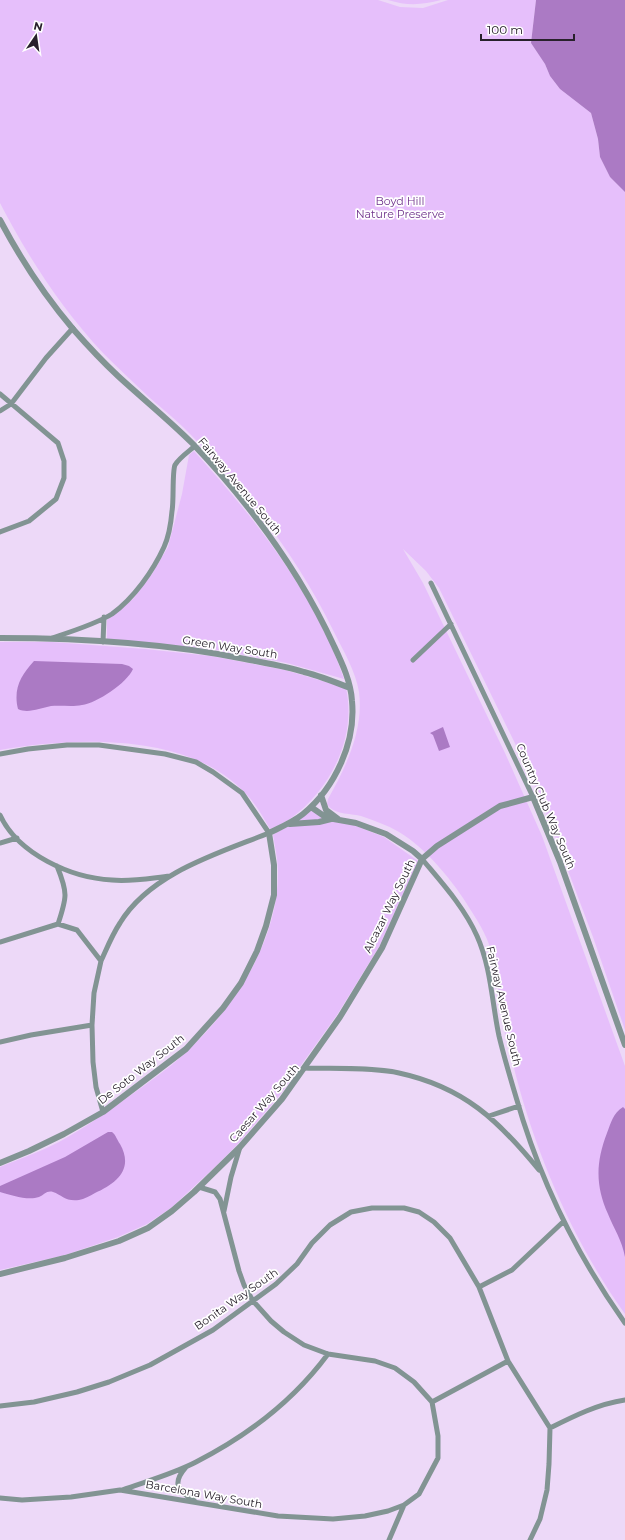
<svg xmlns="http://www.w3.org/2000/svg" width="625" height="1540" font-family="Montserrat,sans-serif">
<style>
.green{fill:#e6bffb}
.water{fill:#ab7ac4}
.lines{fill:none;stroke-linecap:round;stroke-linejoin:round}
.minor{stroke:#829493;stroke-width:5}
.tertiary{stroke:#829493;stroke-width:6}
.labels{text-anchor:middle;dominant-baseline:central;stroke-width:3.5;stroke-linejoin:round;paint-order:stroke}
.park-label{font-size:11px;fill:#6f328b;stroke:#fff}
.street-label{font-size:11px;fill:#28212c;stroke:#fff}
</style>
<rect width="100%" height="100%" fill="#edd9f8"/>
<path class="green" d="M0 0H378L400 7 423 8 448 0H536L531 43 545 64 550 76 560 89 591 113 598 139 600 157 610 177 625 192V1030L593 937 549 820 528 770 439 588 426 571 403 549 423 583 453 645 505 753 542 836 625 1066V1314C575 1244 538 1160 516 1076 512 1058 505 1037 502 1019 498 998 498 977 493 957 489 940 480 924 470 909 454 882 426 848 399 832 387 825 373 820 361 816 349 813 334 815 327 804L328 799C346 767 364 730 359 692 356 672 343 650 334 632 298 557 242 485 183 427 173 417 161 408 150 398 134 383 118 368 103 353 61 308 28 257 0 203Z
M388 0H441C422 5 407 6 388 0Z
M194 451C253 516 316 595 344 679L287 663 213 649 107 639V620L133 599 152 574 168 547 182 494 189 455Z
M0 642H52L145 649 211 656 285 670 346 688C357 738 330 790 290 819 284 823 277 826 270 829 263 817 256 804 246 794 190 732 75 737 0 750Z
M313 809 384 837 418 861 379 947 337 1015 279 1096 237 1145 215 1167 171 1208 147 1224 118 1237 65 1255 0 1270V1167C19 1159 40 1152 59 1142 86 1127 112 1109 138 1090 153 1079 169 1068 183 1055 233 1010 279 941 278 871 278 860 275 847 273 835L274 834 295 823Z"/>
<path class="water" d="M536 0H625V192L610 177 600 157 598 139 591 113 560 89 550 76 545 64 531 43Z
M34 661 122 664 129 666 133 669C127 683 97 703 82 705 72 707 61 705 51 706 40 708 28 714 18 709 13 689 21 675 34 661Z
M443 727 450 747 439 751 433 735 430 733Z
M623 1107 625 1109V1257C622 1240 614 1229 608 1214 595 1185 596 1162 607 1133 611 1123 613 1113 623 1107Z
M108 1132H112C116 1135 117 1140 120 1144 134 1169 117 1183 95 1193 90 1196 84 1199 79 1200 66 1202 62 1195 53 1192 47 1190 44 1195 39 1197 28 1201 11 1195 0 1192V1186L65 1157Z"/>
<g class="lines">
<path class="minor" d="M0 394 58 443 64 461V478L56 499 29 521 0 532
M0 411 11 404 46 358 73 328
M431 583 533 797
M52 638C70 632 96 624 112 614 134 598 153 571 164 547 169 536 171 523 172 511 174 501 172 472 175 465 179 458 188 452 195 446
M103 642 104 617
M413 660 451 624
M0 754 28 749 67 745H99L165 754 196 762 213 772 242 793 269 833C219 853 150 873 120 923 112 935 107 948 101 961
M0 815C18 854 71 878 112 880 131 882 151 878 170 876
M0 843 17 838
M422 859C442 883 464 907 477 936 491 967 492 1003 499 1036 504 1057 510 1077 516 1097 539 1178 576 1254 625 1323
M57 866C68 893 67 897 58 924
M58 924 77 930 101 961 94 993 92 1025 93 1062 96 1087 103 1112
M0 942 58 924
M0 1042 31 1035 92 1025
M304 1068C333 1069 371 1067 399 1073 464 1087 499 1121 539 1170
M489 1116 519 1106
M199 1187 215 1192 220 1199 239 1271 244 1285 253 1301 271 1321 284 1332 304 1345 328 1354 375 1361 395 1368 414 1382 432 1402 438 1436V1458L419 1494 404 1505 389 1540
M224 1211 231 1177 240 1147
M479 1287 512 1270 564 1221
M432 1402 508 1361
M0 1406 34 1402 77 1392 109 1382 150 1365 213 1330 276 1284 297 1264 312 1243 330 1225 351 1212 372 1208H404L419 1212 434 1222 450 1238 479 1287 508 1361 550 1428 549 1464 547 1490 540 1519 530 1540
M550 1428C574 1416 598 1404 625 1400
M186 1467C172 1483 177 1491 194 1500
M122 1490C147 1481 173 1474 196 1462 247 1436 294 1400 328 1354
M0 1498 22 1500 71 1497 120 1490 278 1516 333 1519 365 1516 388 1511 404 1505"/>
<path class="tertiary" d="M0 220C20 258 45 296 73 329 87 345 103 362 118 376 143 399 169 420 193 444 249 503 300 572 334 646 342 663 351 682 352 701 356 742 335 788 303 814 293 822 281 827 269 833L274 865V895L266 926 257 951 241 983 223 1008 186 1049 103 1112 64 1134 29 1151 0 1163
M0 638C82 638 165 643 245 659 265 663 285 666 304 672 320 676 335 682 350 688
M321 795 326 810 338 819
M311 807 324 816 328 818 356 823 386 834 413 851 422 859
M290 824 319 822 331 819
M0 1274 65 1258 119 1241 148 1228 172 1211 194 1192 240 1147 282 1099 340 1017 382 948 422 859 437 846 500 806 533 797 560 862 625 1045"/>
</g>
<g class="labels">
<g class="park-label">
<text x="400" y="201">Boyd Hill<tspan x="400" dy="13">Nature Preserve</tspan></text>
</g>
<g class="street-label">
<text transform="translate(240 486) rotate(50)">Fairway Avenue South</text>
<text transform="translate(230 647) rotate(9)">Green Way South</text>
<text transform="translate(546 806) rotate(67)">Country Club Way South</text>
<text transform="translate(389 906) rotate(-64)">Alcazar Way South</text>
<text transform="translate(504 1006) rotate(77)">Fairway Avenue South</text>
<text transform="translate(141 1069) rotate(-38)">De Soto Way South</text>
<text transform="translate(264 1103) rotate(-49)">Caesar Way South</text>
<text transform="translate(236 1299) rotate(-35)">Bonita Way South</text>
<text transform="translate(204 1494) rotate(10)">Barcelona Way South</text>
</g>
</g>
<g transform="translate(36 36) rotate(13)" stroke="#ffffff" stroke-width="3" paint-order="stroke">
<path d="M0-3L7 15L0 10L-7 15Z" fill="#28212c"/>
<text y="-6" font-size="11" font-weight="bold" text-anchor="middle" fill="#28212c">N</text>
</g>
<path d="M481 34v6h93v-6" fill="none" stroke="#28212c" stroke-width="2"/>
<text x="487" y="34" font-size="12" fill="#28212c" stroke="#ffffff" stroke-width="3" paint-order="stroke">100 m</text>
</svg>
